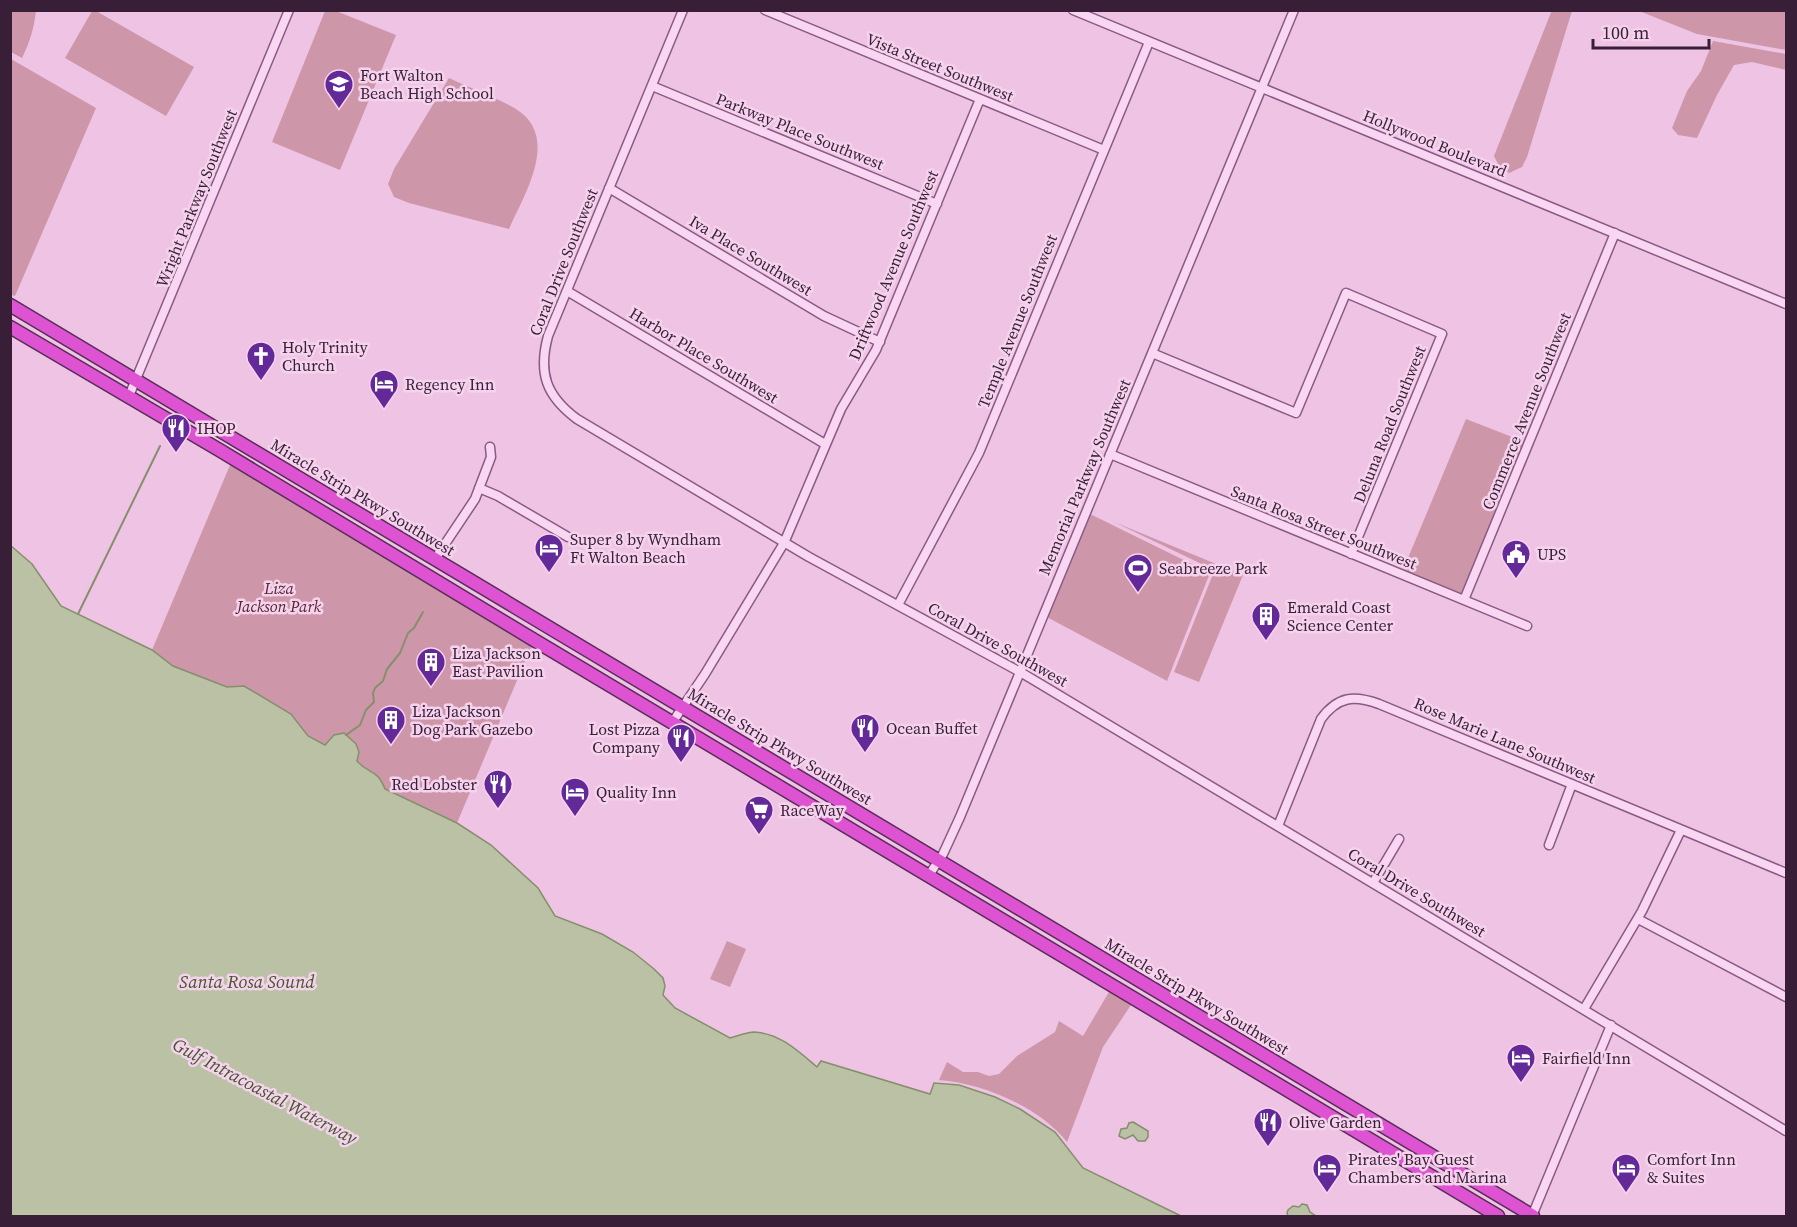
<svg xmlns="http://www.w3.org/2000/svg" width="1797" height="1227" font-family="'Source Serif 4',serif">
<style>
.green{fill:#cd97a9}
.water{fill:#bac1a5;stroke:#858f6c;stroke-width:1.5}
.lines{fill:none;stroke-linecap:round;stroke-linejoin:round}
.stream{stroke:#858f6c;stroke-width:2}
.minor-casing{stroke:#895a85;stroke-width:11}
.highway-casing{stroke:#562e56;stroke-width:15}
.minor{stroke:#f9d6f1;stroke-width:8}
.highway{stroke:#de53d1;stroke-width:12}
.labels{text-anchor:middle;dominant-baseline:central;stroke-width:5;stroke-linejoin:round;paint-order:stroke}
.street-label{font-size:16px;fill:#391e38;stroke:#f6d3ed}
.poi-label{font-size:16px;fill:#391e38;stroke:#f6d3ed;text-anchor:start}
.park-label{font-size:16px;font-style:italic;fill:#55242f;stroke:#f6d3ed}
.water-label{font-size:18px;font-style:italic;fill:#44582d;stroke:#f6d3ed}
</style>
<rect width="100%" height="100%" fill="#eec3e4"/>
<path class="green" d="M11 10 36 11C34 28 30 42 22 58L11 52Z
M1552 10 1572 11 1527 157 1522 167 1509 173 1500 168 1494 156Z
M92 11H96L194 67 166 116 65 58Z
M325 11H336L396 35 340 170 272 142Z
M1639 11H1786V50L1697 34Z
M1713 41 1786 54V70L1752 62 1734 65 1717 95 1697 138 1678 135 1672 128 1687 91 1701 71Z
M11 59 96 108 15 296 10 294Z
M449 78C469 88 498 98 516 109 561 137 524 195 509 229L409 203 394 197 388 184 394 169Z
M1466 419 1525 442 1462 595 1403 570Z
M233 458 534 640 457 823 385 789C378 768 369 775 357 760L359 751 356 744 334 735 326 745 308 736 291 714 244 686 227 687 173 666 152 650Z
M1086 512 1210 573 1167 681 1043 615Z
M1114 522 1243 575 1199 682 1174 672 1213 574 1212 569Z
M727 941 746 949 730 987 710 979Z
M1109 992 1131 1005 1103 1047 1067 1142C1040 1107 982 1083 939 1080L947 1062 963 1072H978L989 1076 999 1074 1017 1056 1055 1032 1059 1021 1083 1036Z"/>
<path class="water" d="M10 545 32 564 61 606 152 650 173 666 227 687 244 686 291 714 308 736 325 745 334 735 344 733 356 744 359 752 357 761C369 775 377 768 385 789L457 823 491 845 538 888 555 916 602 934 633 952 654 969 663 978 665 986 663 995 675 1008 730 1038C738 1036 747 1032 754 1032 780 1033 799 1052 817 1067L821 1061 930 1094 934 1083 959 1085 995 1097 1020 1109 1055 1132 1083 1168 1181 1216H11Z
M1133 1122 1148 1131V1137L1145 1141H1138L1133 1135 1125 1139 1119 1136 1121 1129 1127 1128 1129 1123Z
M1302 1204 1307 1205 1310 1212 1316 1216H1288L1287 1213 1288 1210 1293 1206 1299 1207Z"/>
<g class="lines">
<path class="stream" d="M78 614 160 446
M346 735 360 725 366 710 374 702 373 693 375 688 383 681 387 669 400 653 408 633 414 628 423 612"/>
<g class="minor-casing">
<path id="minor" d="M683 10 548 336C538 373 546 396 577 419L809 557 1022 673 1786 1131
M765 10 1104 150
M1073 10 1786 304
M652 86 937 204
M609 188 824 316 880 342
M567 291 825 444
M1152 353 1296 413 1346 293 1442 334 1351 554
M129 396 289 10
M1110 454 1527 626
M479 488 498 496 568 537
M435 559 475 499 491 457 490 447
M1464 600 1615 233
M898 605 979 453 1149 42
M672 723 705 674 784 543 841 409 876 350 980 99
M1278 826 1321 719C1338 696 1354 695 1379 704L1786 873
M1549 845 1572 784
M929 875 943 854 960 817 1294 10
M1373 883 1399 839
M1638 919 1786 997
M1584 1009 1642 911 1681 830
M1532 1216 1611 1025"/>
</g>
<g class="highway-casing">
<path id="highway" d="M10 305 1533 1216
M10 327 221 451 534 640 1498 1216"/>
</g>
<use href="#minor" class="minor"/>
<use href="#highway" class="highway"/>
</g>
<defs>
<g id="school-pin" transform="scale(1.5)"><path d="M0 17L-7.5 6A9.5 9.5 0 1 1 7.5 6Z" fill="#642998" stroke="#f6d3ed"/><path d="M0-5L7-2L0 1L-7-2ZM-4 1L0 2.5L4 1V4Q0 6-4 4Z" fill="#fff"/></g>
<g id="church-pin" transform="scale(1.5)"><path d="M0 17L-7.5 6A9.5 9.5 0 1 1 7.5 6Z" fill="#642998" stroke="#f6d3ed"/><path d="M-1.2-6h2.4v3.5h3.3v2.4h-3.3V6h-2.4V-.1h-3.3v-2.4h3.3Z" fill="#fff"/></g>
<g id="hotel-pin" transform="scale(1.5)"><path d="M0 17L-7.5 6A9.5 9.5 0 1 1 7.5 6Z" fill="#642998" stroke="#f6d3ed"/><path d="M-6-4.5h1.5V1H6V5H4.5V3h-9V5H-6ZM-4 0a1.8 1.8 0 1 1 3.6 0ZM.5 0V-2.5h3Q6-2.5 6 0Z" fill="#fff"/></g>
<g id="restaurant-pin" transform="scale(1.5)"><path d="M0 17L-7.5 6A9.5 9.5 0 1 1 7.5 6Z" fill="#642998" stroke="#f6d3ed"/><path d="M-5-6h1v4h1v-4h1v4h1v-4h1v5L-1.5 .5V6h-2V.5L-5-1ZM5-6V6H3V1.5H1.5Q1.5-4 5-6Z" fill="#fff"/></g>
<g id="civic-pin" transform="scale(1.5)"><path d="M0 17L-7.5 6A9.5 9.5 0 1 1 7.5 6Z" fill="#642998" stroke="#f6d3ed"/><path d="M-.6-6.5H3V-4.5H.6V-3L4-1V1h2V6H-6V1h2V-1L-.6-3ZM-1.2 2.5V6h2.4V2.5Z" fill="#fff"/></g>
<g id="stadium-pin" transform="scale(1.5)"><path d="M0 17L-7.5 6A9.5 9.5 0 1 1 7.5 6Z" fill="#642998" stroke="#f6d3ed"/><path d="M0-5a6.5 5 0 1 0 0 10a6.5 5 0 1 0 0-10ZM-3.5-1.8h7v3.6h-7Z" fill="#fff"/></g>
<g id="building-pin" transform="scale(1.5)"><path d="M0 17L-7.5 6A9.5 9.5 0 1 1 7.5 6Z" fill="#642998" stroke="#f6d3ed"/><path d="M-4-6H4V6H1V3H-1V6H-4ZM-2.5-4.3h1.7v1.8h-1.7ZM.8-4.3h1.7v1.8H.8ZM-2.5-1h1.7V.8h-1.7ZM.8-1h1.7V.8H.8Z" fill="#fff"/></g>
<g id="supermarket-pin" transform="scale(1.5)"><path d="M0 17L-7.5 6A9.5 9.5 0 1 1 7.5 6Z" fill="#642998" stroke="#f6d3ed"/><path d="M-6-5.5h2.5l.6 2H6L4.5 2H-2.5L-4.4-4H-6ZM-1.5 3.2a1.3 1.3 0 1 0 .1 0ZM3 3.2a1.3 1.3 0 1 0 .1 0Z" fill="#fff"/></g>
</defs>
<g fill-rule="evenodd">
<use href="#school-pin" x="339" y="84"/>
<use href="#church-pin" x="261" y="356"/>
<use href="#hotel-pin" x="384" y="384"/>
<use href="#restaurant-pin" x="176" y="428"/>
<use href="#hotel-pin" x="549" y="548"/>
<use href="#civic-pin" x="1516" y="554"/>
<use href="#stadium-pin" x="1138" y="568"/>
<use href="#building-pin" x="1266" y="616"/>
<use href="#building-pin" x="431" y="662"/>
<use href="#building-pin" x="391" y="720"/>
<use href="#restaurant-pin" x="865" y="728"/>
<use href="#restaurant-pin" x="681" y="738"/>
<use href="#restaurant-pin" x="498" y="784"/>
<use href="#hotel-pin" x="575" y="792"/>
<use href="#supermarket-pin" x="759" y="810"/>
<use href="#hotel-pin" x="1521" y="1058"/>
<use href="#restaurant-pin" x="1268" y="1122"/>
<use href="#hotel-pin" x="1327" y="1168"/>
<use href="#hotel-pin" x="1626" y="1168"/>
</g>
<g class="labels">
<g class="street-label">
<text transform="translate(940 67) rotate(22)">Vista Street Southwest</text>
<text transform="translate(800 131) rotate(22)">Parkway Place Southwest</text>
<text transform="translate(1435 143) rotate(22)">Hollywood Boulevard</text>
<text transform="translate(196 198) rotate(-68)">Wright Parkway Southwest</text>
<text transform="translate(751 255) rotate(31)">Iva Place Southwest</text>
<text transform="translate(563 262) rotate(-68)">Coral Drive Southwest</text>
<text transform="translate(893 265) rotate(-67)">Driftwood Avenue Southwest</text>
<text transform="translate(1017 321) rotate(-68)">Temple Avenue Southwest</text>
<text transform="translate(704 355) rotate(31)">Harbor Place Southwest</text>
<text transform="translate(1526 411) rotate(-68)">Commerce Avenue Southwest</text>
<text transform="translate(1389 424) rotate(-68)">Deluna Road Southwest</text>
<text transform="translate(1084 477) rotate(-67)">Memorial Parkway Southwest</text>
<text transform="translate(363 497) rotate(31)">Miracle Strip Pkwy Southwest</text>
<text transform="translate(1324 527) rotate(22)">Santa Rosa Street Southwest</text>
<text transform="translate(998 644) rotate(29)">Coral Drive Southwest</text>
<text transform="translate(1505 740) rotate(23)">Rose Marie Lane Southwest</text>
<text transform="translate(780 746) rotate(31)">Miracle Strip Pkwy Southwest</text>
<text transform="translate(1417 892) rotate(31)">Coral Drive Southwest</text>
<text transform="translate(1197 996) rotate(31)">Miracle Strip Pkwy Southwest</text>
</g>
<g class="poi-label">
<text x="360" y="75">Fort Walton<tspan x="360" dy="18">Beach High School</tspan></text>
<text x="282" y="347">Holy Trinity<tspan x="282" dy="18">Church</tspan></text>
<text x="405" y="384">Regency Inn</text>
<text x="197" y="428">IHOP</text>
<text x="570" y="539">Super 8 by Wyndham<tspan x="570" dy="18">Ft Walton Beach</tspan></text>
<text x="1537" y="554">UPS</text>
<text x="1159" y="568">Seabreeze Park</text>
<text x="1287" y="607">Emerald Coast<tspan x="1287" dy="18">Science Center</tspan></text>
<text x="452" y="653">Liza Jackson<tspan x="452" dy="18">East Pavilion</tspan></text>
<text x="412" y="711">Liza Jackson<tspan x="412" dy="18">Dog Park Gazebo</tspan></text>
<text x="886" y="728">Ocean Buffet</text>
<text x="660" y="729" text-anchor="end">Lost Pizza<tspan x="660" dy="18">Company</tspan></text>
<text x="477" y="784" text-anchor="end">Red Lobster</text>
<text x="596" y="792">Quality Inn</text>
<text x="780" y="810">RaceWay</text>
<text x="1542" y="1058">Fairfield Inn</text>
<text x="1289" y="1122">Olive Garden</text>
<text x="1348" y="1159">Pirates' Bay Guest<tspan x="1348" dy="18">Chambers and Marina</tspan></text>
<text x="1647" y="1159">Comfort Inn<tspan x="1647" dy="18">&amp; Suites</tspan></text>
</g>
<g class="park-label">
<text x="279" y="588">Liza<tspan x="279" dy="18">Jackson Park</tspan></text>
</g>
<g class="water-label">
<text x="247" y="981">Santa Rosa Sound</text>
<text transform="translate(265 1091) rotate(28)">Gulf Intracoastal Waterway</text>
</g>
</g>
<rect width="1797" height="1227" fill="none" stroke="#391e38" stroke-width="24"/>
<path d="M1593 39v9h116v-9" fill="none" stroke="#391e38" stroke-width="3"/>
<text x="1602" y="39" font-size="18" fill="#391e38" stroke="#f6d3ed" stroke-width="4.5" paint-order="stroke">100 m</text>
</svg>
